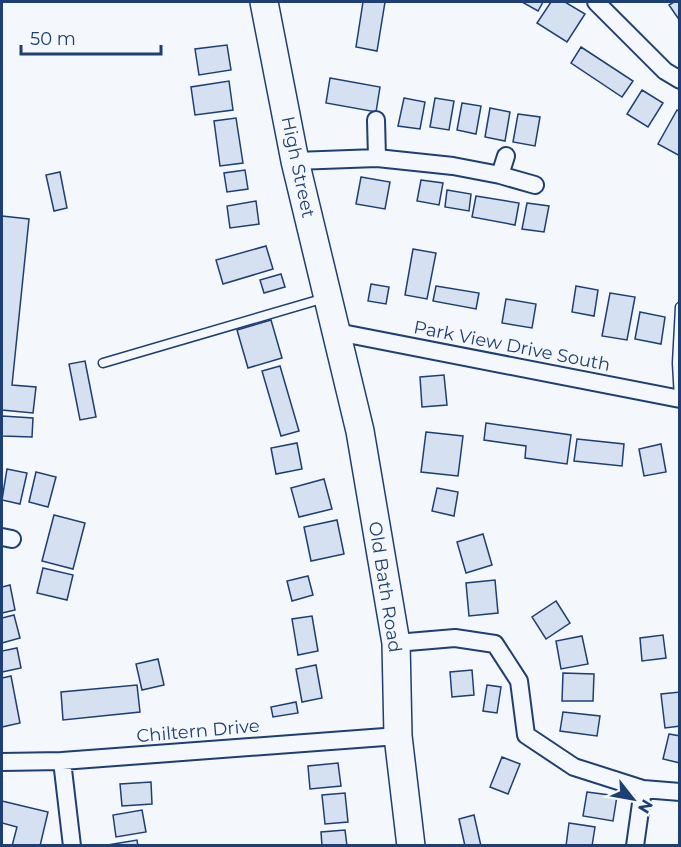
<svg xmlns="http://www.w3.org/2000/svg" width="681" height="847" font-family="Montserrat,sans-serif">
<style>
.building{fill:#d5e0f0;stroke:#1d3f73;stroke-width:1.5}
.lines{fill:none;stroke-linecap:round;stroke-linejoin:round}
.service-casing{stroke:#1d3f73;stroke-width:11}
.minor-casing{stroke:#1d3f73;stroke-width:20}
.primary-casing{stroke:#1d3f73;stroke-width:30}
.service{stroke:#f4f7fb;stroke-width:8}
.minor{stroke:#f4f7fb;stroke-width:16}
.primary{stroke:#f4f7fb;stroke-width:27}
.labels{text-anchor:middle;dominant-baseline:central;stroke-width:4.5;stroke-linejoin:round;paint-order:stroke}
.street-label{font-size:18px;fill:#1d3f73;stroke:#f4f7fb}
</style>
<rect width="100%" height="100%" fill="#f4f7fb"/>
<path class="building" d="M363 2H385L377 51 356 47Z
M522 2H543L538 11Z
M551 2H565L585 14 567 42 537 23Z
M674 2H680V21L669 5Z
M227 45 231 70 199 75 195 49Z
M581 47 633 81 622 97 571 63Z
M330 78 380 87 376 112 326 103Z
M229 81 233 110 195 115 191 87Z
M642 90 663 103 648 127 627 114Z
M404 98 425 102 420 129 398 126Z
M435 98 454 101 449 130 430 127Z
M462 103 481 106 476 134 457 130Z
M490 108 510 112 505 141 485 137Z
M677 110 680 112V156L658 144Z
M518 114 540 117 535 146 513 142Z
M236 118 243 163 220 166 214 121Z
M245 170 248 189 227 192 224 173Z
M60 172 67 208 54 211 46 175Z
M361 177 390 182 385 209 356 204Z
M421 180 443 183 439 205 417 201Z
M447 190 471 194 469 211 445 207Z
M476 196 519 203 515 225 472 217Z
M256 201 259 224 230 228 227 206Z
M527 203 549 206 544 232 522 229Z
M2 216 29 219 12 385 36 387 33 413 2 410Z
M266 246 273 269 223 284 216 260Z
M413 249 436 253 427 299 405 295Z
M281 274 285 287 264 293 260 280Z
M371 284 389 287 386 304 368 301Z
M436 286 479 293 476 309 433 301Z
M576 286 598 290 594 316 572 312Z
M610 293 635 297 627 340 602 336Z
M506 299 536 304 532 328 502 323Z
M640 312 665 317 661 344 635 339Z
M271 320 282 358 248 368 237 330Z
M85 361 96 417 80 420 69 364Z
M280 366 299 431 281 436 262 371Z
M444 375 447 405 422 407 420 377Z
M2 416 33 418 32 437 2 436Z
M486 423 571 435 567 464 525 458 526 446 484 440Z
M426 432 463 436 458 476 421 472Z
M577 439 624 444 622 466 574 461Z
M297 443 302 469 276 474 271 448Z
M661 444 666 472 644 476 639 449Z
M7 469 27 473 20 504 2 500Z
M36 472 56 477 48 507 29 502Z
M324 479 332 509 299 517 291 488Z
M437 488 458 492 454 516 432 511Z
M54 515 85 523 73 569 42 561Z
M337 520 344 554 311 561 304 527Z
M483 534 492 565 466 573 457 542Z
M43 568 73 575 67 600 37 593Z
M308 576 313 595 292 601 287 581Z
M495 580 498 613 469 616 466 583Z
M10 585 15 610 2 613V587Z
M556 601 570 623 546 639 532 617Z
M14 615 20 638 2 643V618Z
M312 616 318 651 298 655 292 619Z
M663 635 666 658 642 661 640 638Z
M582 636 588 664 561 669 556 641Z
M17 648 21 668 2 672V651Z
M158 659 164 685 142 690 136 664Z
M316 665 322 698 302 702 296 669Z
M472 670 474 695 452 697 450 672Z
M563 673 594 674 593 701H562Z
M11 676 20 723 2 727V678Z
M137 685 140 712 63 720 61 692Z
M487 685 501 687 497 713 483 711Z
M680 692V726L665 728 661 694Z
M296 702 298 713 273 717 271 707Z
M563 712 600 716 597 736 560 731Z
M669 734 680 736V763L663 759Z
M502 757 520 764 508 794 490 787Z
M338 763 341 786 310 789 308 766Z
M151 782 152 804 122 806 120 784Z
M587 792 617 796 613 821 583 816Z
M345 793 348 822 325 824 322 795Z
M2 801 48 812 40 846H12L17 827 2 823Z
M142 810 146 832 116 837 113 815Z
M474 815 481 846H465L459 819Z
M569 823 595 827 592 846H566Z
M345 830 347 846H322L321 832Z
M137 840 138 846H108V845Z"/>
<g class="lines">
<g class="service-casing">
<path id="service" d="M103 363 325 298
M679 399 677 363 680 307"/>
</g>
<g class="minor-casing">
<path id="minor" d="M596 2 665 71 680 80
M376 120 377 158
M295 161 377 158 453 166 500 175 535 185
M500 175 506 156
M337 332 680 399
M2 537 12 539
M396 643 455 638 495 644 519 681 526 735 574 767 643 789 680 792
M62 761 72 846
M2 762 62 761 398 736
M635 846 643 789"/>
</g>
<g class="primary-casing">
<path id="primary" d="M264 2 295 161 360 431 396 643 398 736 411 846"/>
</g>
<use href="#service" class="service"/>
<use href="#minor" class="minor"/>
<use href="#primary" class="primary"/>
</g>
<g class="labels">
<g class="street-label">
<text transform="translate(298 167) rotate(78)">High Street</text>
<text transform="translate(512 346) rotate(11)">Park View Drive South</text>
<text transform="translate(385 587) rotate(81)">Old Bath Road</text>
<text transform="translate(198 731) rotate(-5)">Chiltern Drive</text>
</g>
</g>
<rect width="681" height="847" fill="none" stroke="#1d3f73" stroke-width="6"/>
<g transform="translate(633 799) rotate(121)" stroke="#f4f7fb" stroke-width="4.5" paint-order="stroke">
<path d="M0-4.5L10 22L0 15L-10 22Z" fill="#1d3f73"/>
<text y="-9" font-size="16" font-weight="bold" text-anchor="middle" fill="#1d3f73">N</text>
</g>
<path d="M21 45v9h140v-9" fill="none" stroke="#1d3f73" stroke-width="3"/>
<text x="30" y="45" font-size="18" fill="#1d3f73" stroke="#f4f7fb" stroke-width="4.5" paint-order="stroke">50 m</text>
</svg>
